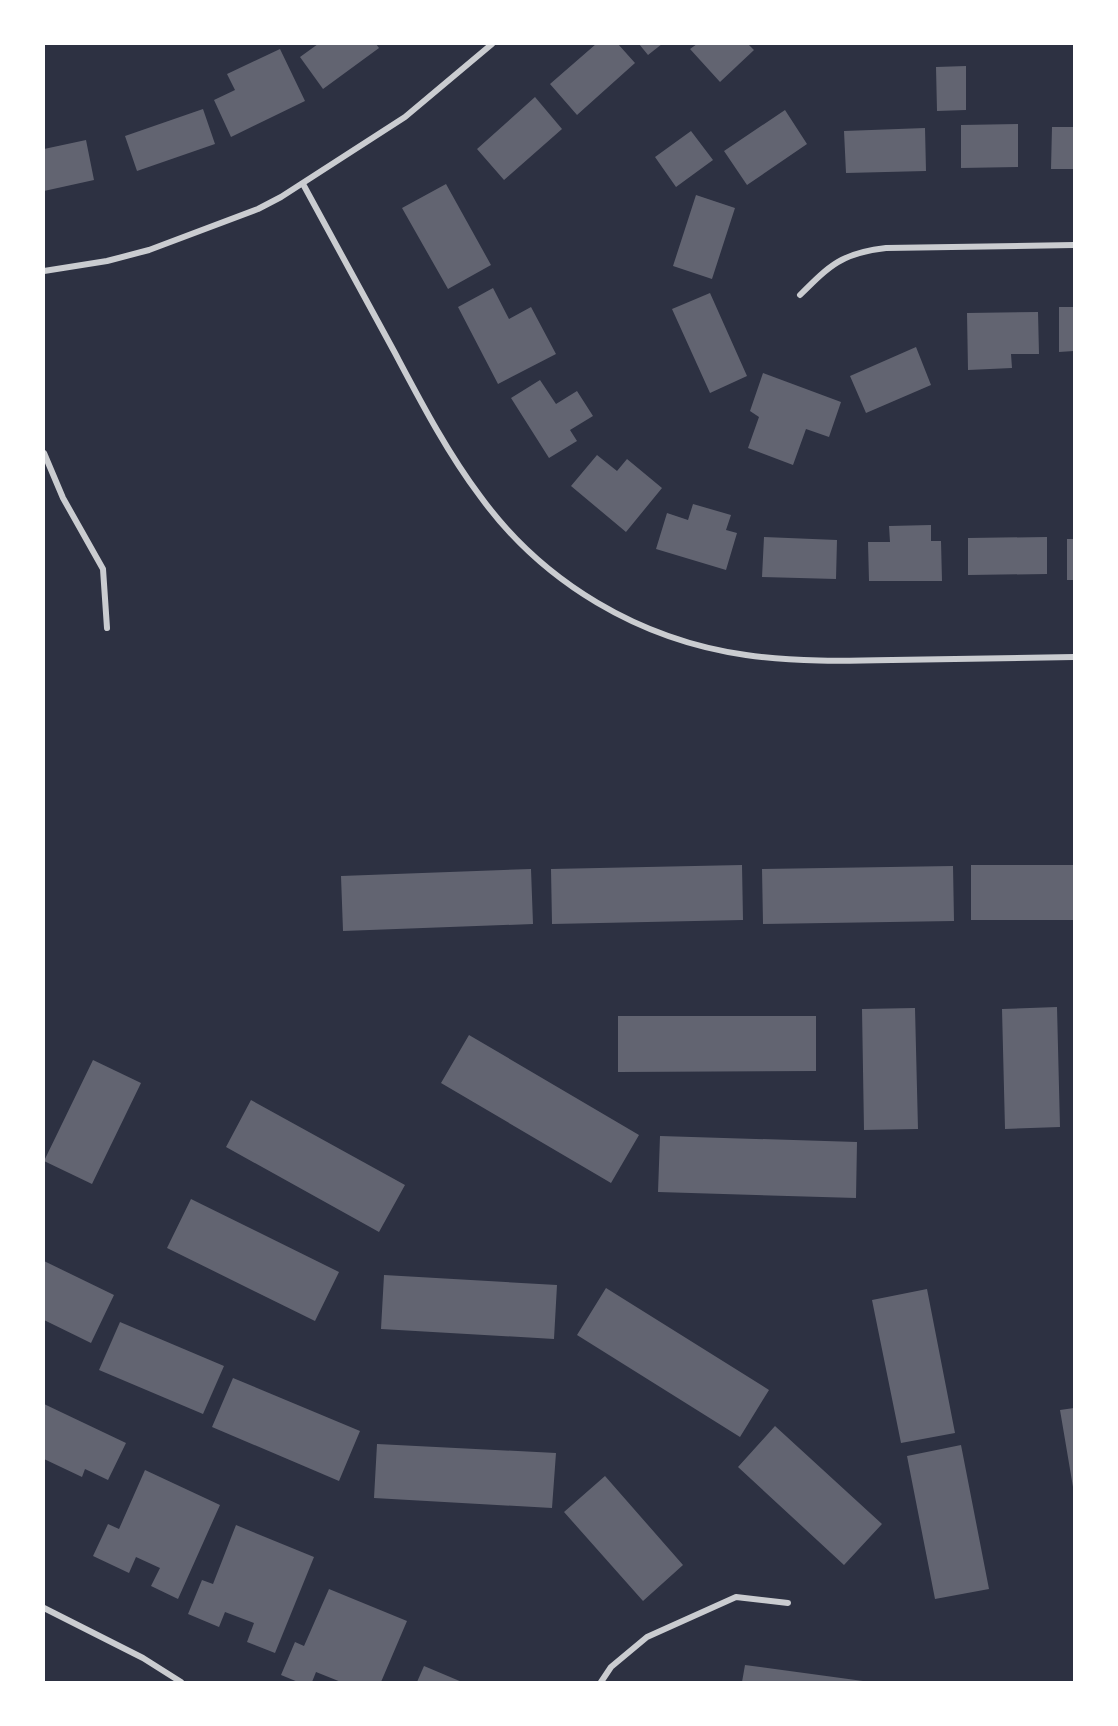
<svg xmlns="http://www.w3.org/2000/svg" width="1118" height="1726" font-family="Barlow,sans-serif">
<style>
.building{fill:#626471}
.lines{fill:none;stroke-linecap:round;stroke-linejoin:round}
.minor{stroke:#caccd0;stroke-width:6}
</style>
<rect width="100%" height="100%" fill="#2d3142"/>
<path class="building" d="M318 44H376L379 48 323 89 300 57Z
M596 44H618L635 63 577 115 550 84Z
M639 44H662L648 55Z
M697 44H748L754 50 720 82 690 49Z
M280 49 305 101 231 137 214 100 235 90 227 74Z
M966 66V110L937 111 936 67Z
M535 97 562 129 504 180 477 149Z
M203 109 215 144 137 171 125 136Z
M785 110 807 144 747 185 724 151Z
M1018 124V167L961 168V125Z
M1052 127H1074V169H1051Z
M925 128 926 171 846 173 844 131Z
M691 131 713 160 676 187 655 157Z
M86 140 94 180 44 191V149Z
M446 184 491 265 448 289 402 208Z
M696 195 735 208 712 279 673 266Z
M493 288 509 319 531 307 556 354 498 384 458 307Z
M710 293 747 376 710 393 672 309Z
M1059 307H1074V351L1059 352Z
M1038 312 1039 354H1011L1012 368 968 370 967 313Z
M916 347 931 385 866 413 850 376Z
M763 373 841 402 829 437 806 429 793 465 748 448 759 417 750 411Z
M540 380 556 404 577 391 593 416 570 430 577 441 549 458 511 398Z
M597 455 617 471 627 459 662 488 626 532 571 486Z
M693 504 731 515 726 530 737 533 726 570 656 549 667 513 688 520Z
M931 525V541H941L942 581H869L868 542H890L889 526Z
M764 537 837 540 836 579 762 577Z
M1047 537V574L968 575V538Z
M1067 539H1074V580H1067Z
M742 865 743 920 552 924 551 869Z
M971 865H1074V920H971Z
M953 866 954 921 763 924 762 869Z
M531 869 533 924 343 931 341 876Z
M1057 1007 1060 1127 1005 1129 1002 1009Z
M915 1008 918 1129 864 1130 862 1009Z
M618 1016H816V1071L618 1072Z
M469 1035 639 1135 611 1183 441 1083Z
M93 1060 141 1083 92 1184 44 1161Z
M251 1100 405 1185 379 1232 226 1147Z
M660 1136 857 1142 856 1198 658 1192Z
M191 1199 339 1272 315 1321 167 1248Z
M44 1261 114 1295 91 1343 44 1320Z
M384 1275 557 1285 554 1339 381 1329Z
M606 1288 769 1390 740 1437 577 1335Z
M927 1289 955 1433 901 1443 872 1300Z
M120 1322 224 1366 203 1414 99 1370Z
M233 1378 360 1431 339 1481 212 1427Z
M44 1404 126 1443 108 1480 85 1469 82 1477 44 1459Z
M1074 1408V1487H1073L1060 1410Z
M775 1426 882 1524 844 1565 738 1467Z
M377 1444 556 1453 552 1508 374 1498Z
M961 1445 989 1589 935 1599 907 1456Z
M145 1470 220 1505 178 1599 151 1586 160 1568 136 1557 129 1573 93 1556 108 1524 119 1529Z
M605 1476 683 1565 643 1601 564 1512Z
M236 1525 314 1557 275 1653 247 1642 254 1623 225 1612 219 1627 188 1614 202 1580 213 1584Z
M329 1589 407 1621 381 1682H341L316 1672 312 1682H298L281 1675 295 1642 304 1646Z
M745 1665 863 1681V1682H742Z
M424 1666 462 1682H417Z"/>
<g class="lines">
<path class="minor" d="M303 184C334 240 364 297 395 353 421 402 447 452 480 496 543 583 640 640 746 655 794 662 844 661 892 660 953 659 1014 658 1074 657
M44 271 107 261 149 250 258 209 281 197 405 117 492 44
M800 295C830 265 842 253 886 248L1074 245
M44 453 63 498 103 569 107 628
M44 1608 143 1658 181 1682
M601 1682 611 1667 647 1637 736 1597 788 1603"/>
</g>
<rect width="1118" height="1726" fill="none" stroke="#ffffff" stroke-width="90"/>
</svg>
